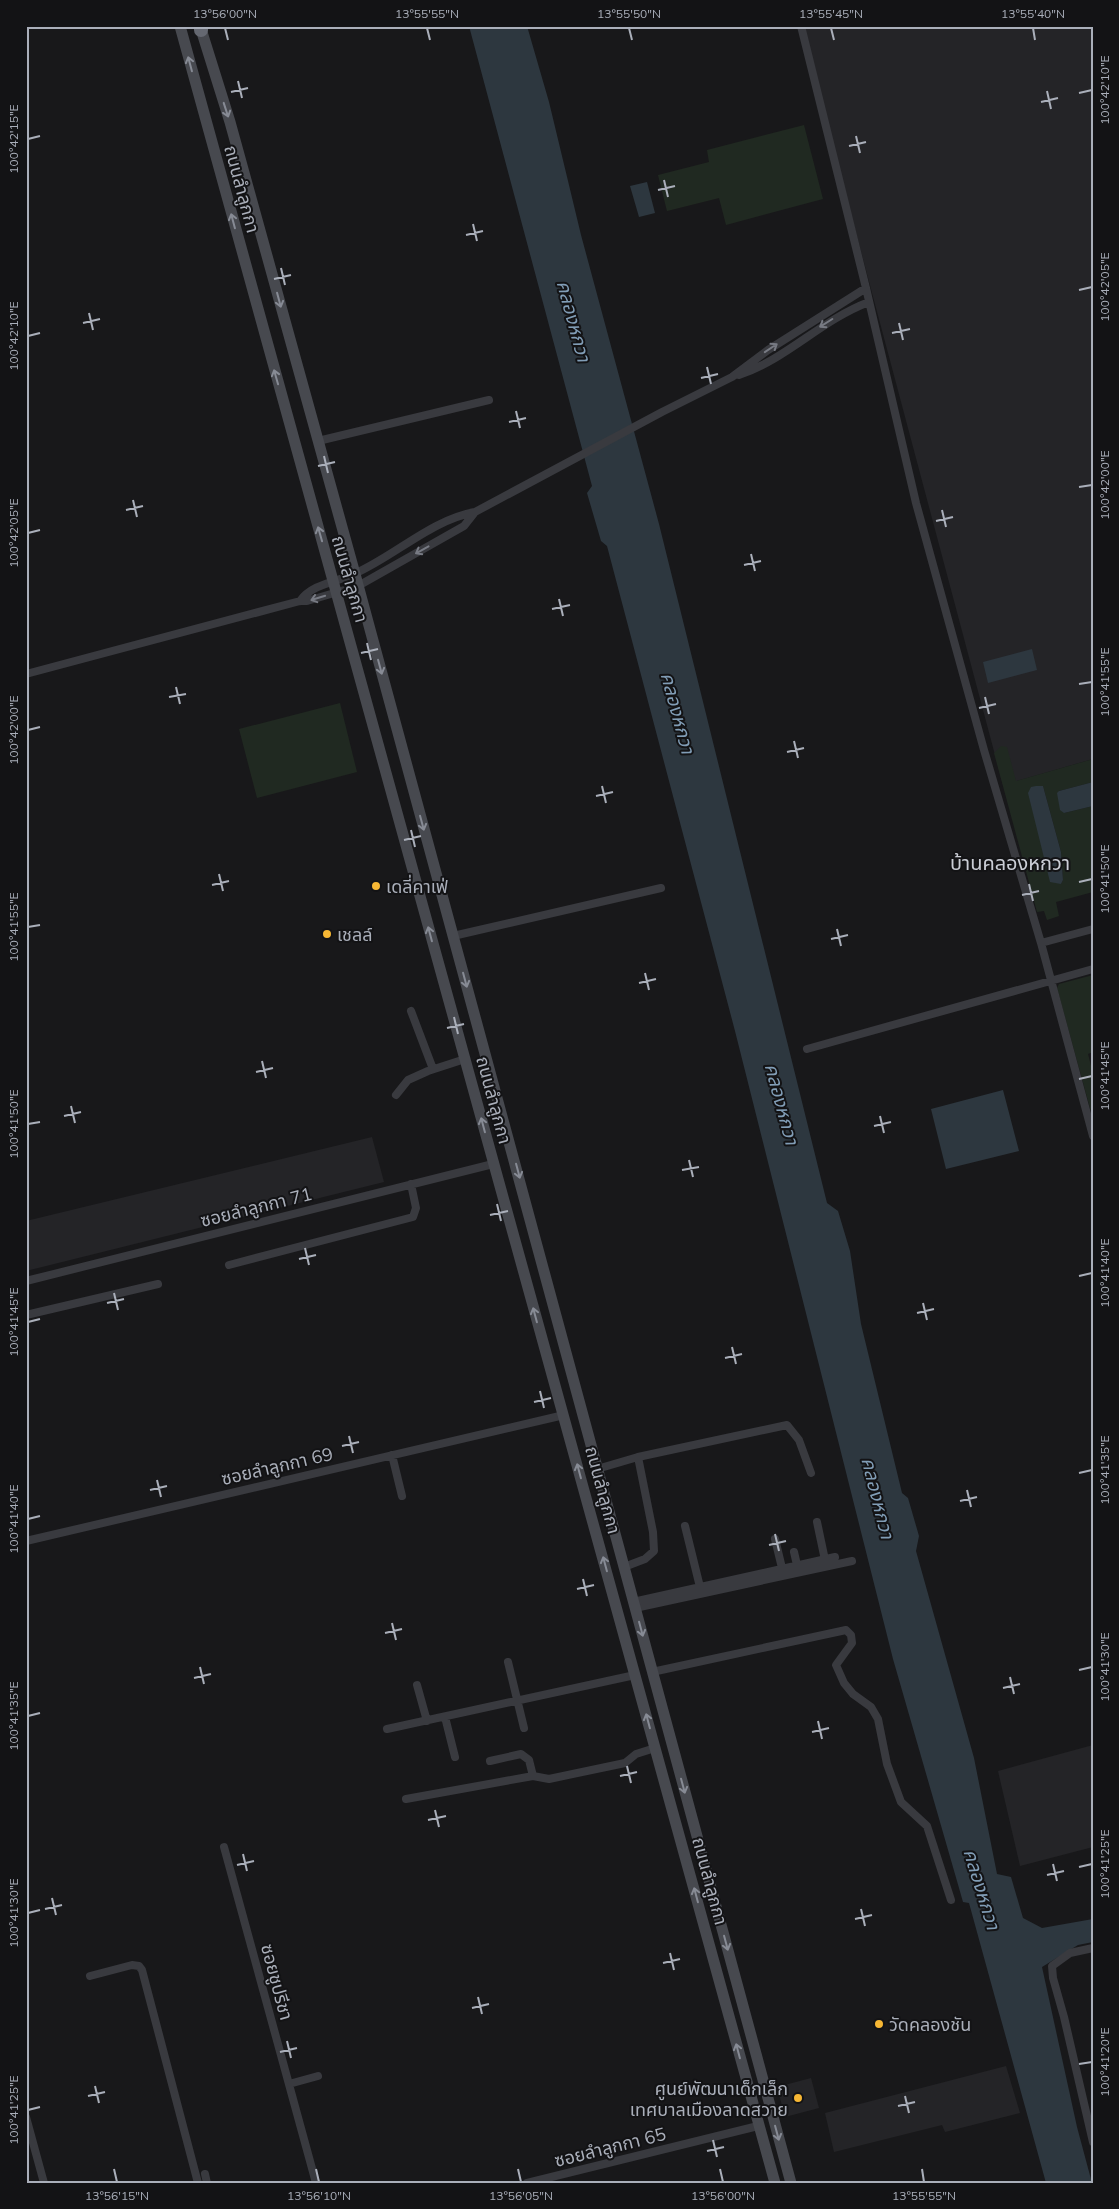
<svg xmlns="http://www.w3.org/2000/svg" width="1119" height="2209" font-family="Mulish,'Noto Sans Thai',sans-serif">
<style>
.built{fill:#242427}
.green{fill:#202921;fill-rule:evenodd}
.water{fill:#2d373f}
.lines{fill:none;stroke-linecap:round;stroke-linejoin:round}
.minor{stroke:#393a3f;stroke-width:8}
.secondary{stroke:#47494f;stroke-width:11}
.motorway{stroke:#656871;stroke-width:14}
.oneway{stroke:#878b95}
.oneway2{stroke:#777a83}
.ticks{fill:none;stroke:#aaafba;stroke-width:2}
.poi-dot{fill:#f7b734;stroke:#131315;stroke-width:2}
.labels{text-anchor:middle;dominant-baseline:central;stroke-width:4;stroke-linejoin:round;paint-order:stroke}
.street-label{font-size:18px;fill:#aaafba;stroke:#131315}
.poi-label{font-size:18px;fill:#aaafba;stroke:#131315;text-anchor:start}
.water-label{font-size:19px;font-style:italic;fill:#819db6;stroke:#131315}
.quarter-label{font-size:20px;fill:#cbced6;stroke:#131315}
.neatline{fill:none;stroke:#aaafba;stroke-width:2}
.ticks-label{font-size:12px;text-anchor:middle;fill:#aaafba}
</style>
<rect width="100%" height="100%" fill="#18181a"/>
<path class="built" d="M801 26H1093V759L1003 785Z
M372 1137 384 1182 26 1271V1221Z
M1093 1745V1847L1020 1866 998 1771Z
M1006 2066 1020 2113 945 2132 942 2125 834 2152 825 2113Z
M811 2078 819 2108 785 2117 777 2087Z"/>
<path class="green" d="M804 125 823 199 726 225 719 198 667 211 658 175 709 162 707 150Z
M340 703 357 772 257 798 239 729Z
M1001 746 1007 747 1016 781 1093 759V782L1059 791 1064 813 1093 806V892L1056 902 1059 916 1047 920 1044 911 1037 912 994 753ZM1043 786 1061 852 1063 880 1061 884Z
M1093 975V1052L1088 1054 1093 1074V1119L1057 988 1059 984Z"/>
<path class="water" d="M469 26H527L549 102 581 235 659 524 827 1203 838 1211 850 1251 861 1324 902 1493 908 1498 919 1536 916 1551 974 1758 997 1874 1011 1877 1023 1918 1042 1928 1093 1919V1942L1078 1945 1042 1967 1077 2127 1092 2183H1046L969 1903 963 1902 957 1881 893 1659 735 1031 607 546 601 541 587 493 592 486Z
M647 182 655 213 639 217 630 186Z
M1032 649 1037 670 988 683 983 662Z
M1093 782V806L1064 813 1060 810 1057 793 1059 791Z
M1036 786H1043L1061 852 1063 880 1061 884 1050 882 1028 793 1031 787Z
M1003 1090 1019 1151 946 1169 931 1109Z"/>
<g class="lines">
<path class="minor" d="M801 26 866 288 916 503 984 750 1041 943 1093 1136
M739 375C787 359 821 320 869 302
M318 441 489 400
M300 601C312 584 336 582 354 574 395 556 431 520 475 512L662 412 732 377 768 350 866 288
M26 674 300 601H307L358 586 464 526 475 512
M453 936 661 888
M1041 943 1093 929
M411 1011 433 1069
M807 1049 1093 969
M396 1095 408 1080 428 1071 465 1059
M229 1265 413 1217 416 1208 411 1184
M26 1281 493 1164
M26 1315 158 1284
M392 1455 402 1496
M597 1469 638 1457
M817 1522 825 1560
M685 1526 700 1587
M775 1539 782 1568
M26 1541 564 1415
M794 1552 797 1565
M624 1567 645 1559 654 1551 653 1532 638 1457 787 1425 799 1440 811 1473
M633 1602 835 1557
M635 1608 852 1561
M508 1662 524 1728
M652 1672 846 1630 851 1635 852 1643 836 1665 844 1683 853 1694 871 1707 878 1719 887 1764 901 1802 927 1826 951 1900
M417 1685 427 1721
M445 1717 455 1757
M387 1729 635 1675
M490 1761 521 1754 529 1760 533 1776
M406 1799 533 1776 549 1779 625 1763 636 1754 655 1748
M224 1847 316 2183
M1093 1948 1070 1953 1052 1966 1053 1978 1064 2017 1093 2142
M90 1976 132 1965 139 1966 142 1970 198 2183
M289 2084 318 2076
M26 2117 44 2183
M205 2174 207 2183
M527 2183 758 2126"/>
<path class="secondary" d="M180 26 775 2183
M200 26 230 122 355 574 791 2183"/>
<path class="motorway" d="M201 26V30"/>
</g>
<defs><path id="oneway-shaft" d="M-6 0H5M1.5-3L5.5 0L1.5 3" fill="none" stroke-width="1.6" stroke-linecap="round" stroke-linejoin="round" transform="scale(1.25)"/></defs>
<g class="oneway">
<use href="#oneway-shaft" transform="translate(190 64) rotate(-105)"/>
<use href="#oneway-shaft" transform="translate(226 110) rotate(72)"/>
<use href="#oneway-shaft" transform="translate(233 221) rotate(-105)"/>
<use href="#oneway-shaft" transform="translate(279 300) rotate(75)"/>
<use href="#oneway-shaft" transform="translate(276 377) rotate(-106)"/>
<use href="#oneway-shaft" transform="translate(320 534) rotate(-106)"/>
<use href="#oneway-shaft" transform="translate(380 667) rotate(75)"/>
<use href="#oneway-shaft" transform="translate(422 823) rotate(75)"/>
<use href="#oneway-shaft" transform="translate(430 934) rotate(-105)"/>
<use href="#oneway-shaft" transform="translate(465 980) rotate(75)"/>
<use href="#oneway-shaft" transform="translate(483 1125) rotate(-105)"/>
<use href="#oneway-shaft" transform="translate(518 1171) rotate(75)"/>
<use href="#oneway-shaft" transform="translate(535 1315) rotate(-105)"/>
<use href="#oneway-shaft" transform="translate(579 1471) rotate(-105)"/>
<use href="#oneway-shaft" transform="translate(605 1564) rotate(-105)"/>
<use href="#oneway-shaft" transform="translate(641 1629) rotate(75)"/>
<use href="#oneway-shaft" transform="translate(648 1721) rotate(-105)"/>
<use href="#oneway-shaft" transform="translate(683 1786) rotate(75)"/>
<use href="#oneway-shaft" transform="translate(696 1895) rotate(-105)"/>
<use href="#oneway-shaft" transform="translate(726 1943) rotate(75)"/>
<use href="#oneway-shaft" transform="translate(738 2051) rotate(-105)"/>
<use href="#oneway-shaft" transform="translate(777 2133) rotate(75)"/>
</g>
<g class="oneway2">
<use href="#oneway-shaft" transform="translate(826 323) rotate(148)"/>
<use href="#oneway-shaft" transform="translate(771 348) rotate(-34)"/>
<use href="#oneway-shaft" transform="translate(422 550) rotate(151)"/>
<use href="#oneway-shaft" transform="translate(318 598) rotate(163)"/>
</g>
<path class="ticks" d="M225 28 228 40M427 28 430 40M629 28 632 40M831 28 834 40M1033 28 1035 40M238 81 242 98M1047 91 1051 109M231 92 248 88M1079 93 1092 90M1041 102 1058 98M856 136 860 153M28 139 40 136M849 146 866 142M664 180 668 197M658 190 675 186M473 224 477 241M466 235 483 231M281 268 285 285M274 279 291 275M1079 290 1092 287M89 313 93 330M83 323 100 319M899 323 903 340M892 333 910 329M28 336 40 333M707 367 711 384M701 378 718 374M516 411 520 428M509 422 526 418M324 456 328 473M318 466 335 462M1079 487 1092 485M133 500 137 517M126 510 143 506M942 510 946 527M936 521 953 517M28 533 40 530M751 554 755 571M744 565 761 561M559 599 563 616M552 609 570 605M367 643 371 660M361 653 378 649M1079 684 1092 682M176 687 180 704M169 697 186 694M985 697 989 714M979 708 996 704M28 730 40 727M794 741 798 758M787 752 804 748M602 786 606 803M596 796 613 792M411 830 415 847M404 840 421 836M219 874 223 891M1079 882 1092 879M1029 884 1033 901M212 885 229 881M1022 895 1039 891M28 927 40 925M837 929 841 946M831 939 848 935M645 973 649 990M639 983 656 979M454 1017 458 1034M447 1028 464 1024M262 1061 266 1078M256 1072 273 1068M1079 1079 1092 1076M71 1106 75 1123M64 1116 81 1112M880 1116 884 1133M28 1124 40 1122M874 1126 891 1122M689 1160 693 1177M682 1170 699 1167M497 1204 501 1221M490 1215 508 1211M305 1248 309 1265M299 1259 316 1255M1079 1276 1092 1273M114 1293 118 1310M107 1303 124 1299M923 1303 927 1320M917 1313 934 1309M28 1322 40 1319M732 1347 736 1364M725 1358 742 1354M540 1391 544 1408M534 1402 551 1398M349 1436 353 1453M342 1446 359 1442M1079 1473 1092 1470M157 1480 161 1497M150 1490 167 1486M967 1490 971 1507M960 1501 977 1497M28 1519 40 1516M775 1534 779 1551M769 1545 786 1541M583 1579 587 1596M577 1589 594 1585M392 1623 396 1640M385 1633 402 1629M200 1667 204 1684M1079 1670 1092 1667M1010 1677 1014 1694M194 1678 211 1674M1003 1688 1020 1684M28 1716 40 1713M818 1721 822 1739M812 1732 829 1728M627 1766 631 1783M620 1776 637 1772M435 1810 439 1827M428 1820 446 1816M243 1854 247 1871M1053 1864 1057 1881M237 1865 254 1861M1079 1867 1092 1864M1047 1875 1064 1871M52 1898 56 1915M45 1909 62 1905M861 1909 865 1926M28 1913 40 1910M855 1919 872 1915M670 1953 674 1970M663 1963 680 1959M478 1997 482 2014M472 2008 489 2004M287 2041 291 2058M280 2052 297 2048M1079 2064 1092 2062M95 2086 99 2103M88 2096 105 2092M905 2096 909 2113M898 2106 915 2102M28 2110 40 2107M713 2140 717 2157M707 2151 724 2147M114 2169 117 2182M316 2169 319 2182M518 2169 521 2182M720 2169 723 2182M922 2169 924 2182"/>
<g class="poi-dot">
<circle cx="376" cy="886" r="5"/>
<circle cx="327" cy="934" r="5"/>
<circle cx="879" cy="2024" r="5"/>
<circle cx="798" cy="2098" r="5"/>
</g>
<g class="labels">
<g class="street-label">
<text transform="translate(242 189) rotate(75)">ถนนลำลูกกา</text>
<text transform="translate(350 579) rotate(74)">ถนนลำลูกกา</text>
<text transform="translate(494 1100) rotate(75)">ถนนลำลูกกา</text>
<text transform="translate(256 1207) rotate(-14)">ซอยลำลูกกา 71</text>
<text transform="translate(277 1466) rotate(-13)">ซอยลำลูกกา 69</text>
<text transform="translate(603 1490) rotate(75)">ถนนลำลูกกา</text>
<text transform="translate(710 1881) rotate(75)">ถนนลำลูกกา</text>
<text transform="translate(277 1982) rotate(75)">ซอยชูปรีชา</text>
<text transform="translate(610 2147) rotate(-14)">ซอยลำลูกกา 65</text>
</g>
<g class="poi-label">
<text x="386" y="886">เดลี่คาเฟ่</text>
<text x="337" y="934">เชลล์</text>
<text x="889" y="2024">วัดคลองชัน</text>
<text x="788" y="2088" text-anchor="end">ศูนย์พัฒนาเด็กเล็ก<tspan x="788" dy="21">เทศบาลเมืองลาดสวาย</tspan></text>
</g>
<g class="water-label">
<text transform="translate(574 321) rotate(75)">คลองหกวา</text>
<text transform="translate(678 713) rotate(75)">คลองหกวา</text>
<text transform="translate(782 1104) rotate(75)">คลองหกวา</text>
<text transform="translate(878 1498) rotate(76)">คลองหกวา</text>
<text transform="translate(982 1889) rotate(73)">คลองหกวา</text>
</g>
<g class="quarter-label">
<text x="1010" y="862">บ้านคลองหกวา</text>
</g>
</g>
<rect width="1119" height="2209" fill="none" stroke="#131315" stroke-width="55"/>
<rect x="28" y="28" width="1064" height="2154" class="neatline"/>
<g class="ticks-label">
<text x="225" y="18">13°56'00"N</text>
<text x="427" y="18">13°55'55"N</text>
<text x="629" y="18">13°55'50"N</text>
<text x="831" y="18">13°55'45"N</text>
<text x="1033" y="18">13°55'40"N</text>
<text transform="translate(1105 90) rotate(-90)" y="4">100°42'10"E</text>
<text transform="translate(14 139) rotate(-90)" y="4">100°42'15"E</text>
<text transform="translate(1105 287) rotate(-90)" y="4">100°42'05"E</text>
<text transform="translate(14 336) rotate(-90)" y="4">100°42'10"E</text>
<text transform="translate(1105 485) rotate(-90)" y="4">100°42'00"E</text>
<text transform="translate(14 533) rotate(-90)" y="4">100°42'05"E</text>
<text transform="translate(1105 682) rotate(-90)" y="4">100°41'55"E</text>
<text transform="translate(14 730) rotate(-90)" y="4">100°42'00"E</text>
<text transform="translate(1105 879) rotate(-90)" y="4">100°41'50"E</text>
<text transform="translate(14 927) rotate(-90)" y="4">100°41'55"E</text>
<text transform="translate(1105 1076) rotate(-90)" y="4">100°41'45"E</text>
<text transform="translate(14 1124) rotate(-90)" y="4">100°41'50"E</text>
<text transform="translate(1105 1273) rotate(-90)" y="4">100°41'40"E</text>
<text transform="translate(14 1322) rotate(-90)" y="4">100°41'45"E</text>
<text transform="translate(1105 1470) rotate(-90)" y="4">100°41'35"E</text>
<text transform="translate(14 1519) rotate(-90)" y="4">100°41'40"E</text>
<text transform="translate(1105 1667) rotate(-90)" y="4">100°41'30"E</text>
<text transform="translate(14 1716) rotate(-90)" y="4">100°41'35"E</text>
<text transform="translate(1105 1864) rotate(-90)" y="4">100°41'25"E</text>
<text transform="translate(14 1913) rotate(-90)" y="4">100°41'30"E</text>
<text transform="translate(1105 2062) rotate(-90)" y="4">100°41'20"E</text>
<text transform="translate(14 2110) rotate(-90)" y="4">100°41'25"E</text>
<text x="117" y="2200">13°56'15"N</text>
<text x="319" y="2200">13°56'10"N</text>
<text x="521" y="2200">13°56'05"N</text>
<text x="723" y="2200">13°56'00"N</text>
<text x="924" y="2200">13°55'55"N</text>
</g>
</svg>
